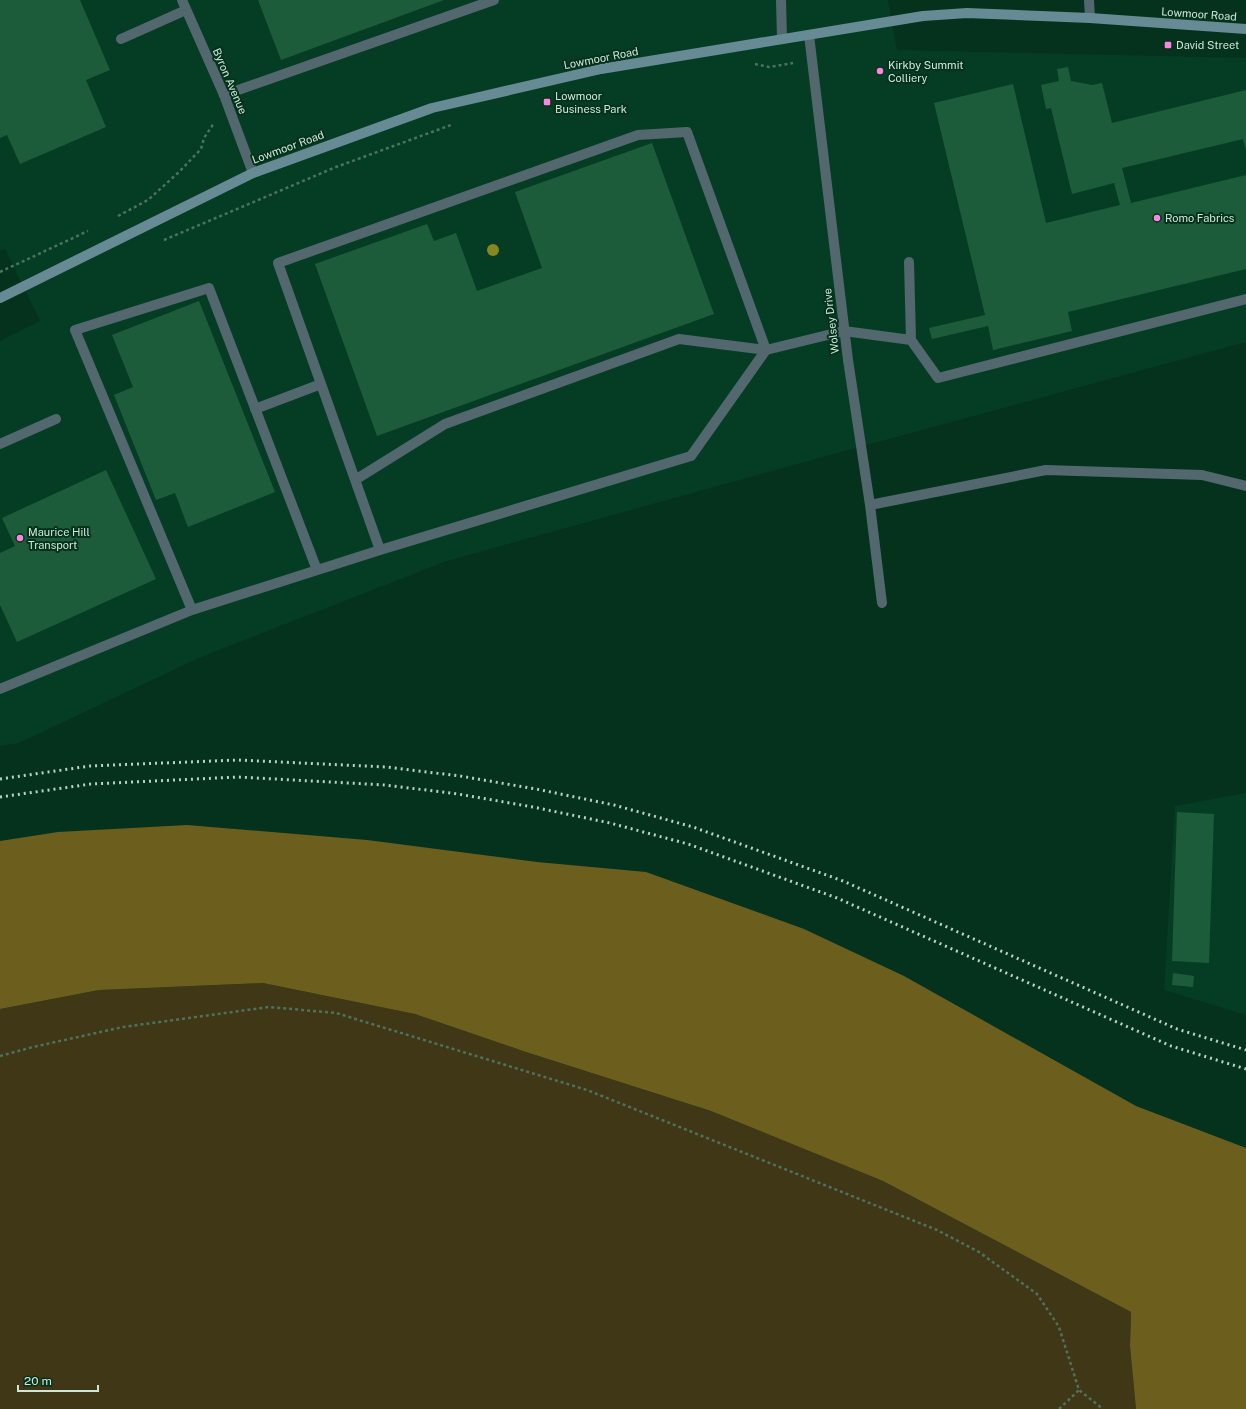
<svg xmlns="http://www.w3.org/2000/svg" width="1246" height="1409" font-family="'Public Sans',sans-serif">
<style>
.built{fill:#053d24}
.green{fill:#3f3715}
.forest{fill:#6c5f1e}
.building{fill:#1d5c3b}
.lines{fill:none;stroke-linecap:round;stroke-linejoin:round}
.path{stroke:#4d725e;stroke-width:2.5;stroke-dasharray:3 3;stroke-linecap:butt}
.service{stroke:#52686e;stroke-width:10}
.minor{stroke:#52686e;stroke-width:10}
.secondary{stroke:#678b95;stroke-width:10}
.rail{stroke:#b9d2c2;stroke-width:3;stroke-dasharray:2 4;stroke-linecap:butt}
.tree{fill:#86881f}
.poi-dot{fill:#fe86e1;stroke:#05321c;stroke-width:1.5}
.labels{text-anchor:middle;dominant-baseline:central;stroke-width:4;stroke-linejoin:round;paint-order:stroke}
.street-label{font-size:11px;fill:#cfe6d7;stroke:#05321c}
.poi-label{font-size:11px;fill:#cfe6d7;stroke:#05321c;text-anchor:start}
</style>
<rect width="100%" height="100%" fill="#05321c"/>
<path class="built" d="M0 0H888L897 50 1246 58V342L826 456 447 561 201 657 19 743 0 746V341L40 321 5 249 0 251Z
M1246 793V1015L1164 990 1175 806Z"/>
<path class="green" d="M263 983 415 1014 526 1052 711 1111 883 1181 1131 1312 1130 1346 1136 1409H0V1009L99 990Z"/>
<path class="forest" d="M187 825 367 840 537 862 646 872 804 929 904 976 1136 1106 1246 1148V1409H1136L1130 1346 1131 1312 883 1181 711 1111 526 1052 415 1014 263 983 99 990 0 1009V841L58 832Z"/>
<path class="building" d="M0 0H80L110 70 86 80 106 127 20 164 7 135 0 138Z
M258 0H444L281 60Z
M1068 67 1071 81 1092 85 1102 83 1112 123 1246 90V151L1243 139 1122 168 1131 203 1246 175V269L1068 312 1072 331 993 350 988 326 932 339 929 328 985 315 934 103 1013 84 1046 223 1120 205 1114 183 1072 194 1051 108 1046 109 1041 85 1059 81 1057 69Z
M652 143 714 314 377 436 315 264 427 224 434 241 456 233 477 291 542 268 515 192Z
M199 301 275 492 188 527 175 493 156 500 114 395 133 387 112 335Z
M106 470 156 579 17 642 0 605V553L15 546 2 518Z
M1177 812 1214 814 1209 963 1172 961Z
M1173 973 1194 976 1193 987 1172 985Z"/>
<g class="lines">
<path class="path" d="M755 64 769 67 793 63
M118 216 148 200 179 172 201 149 204 138 214 123
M164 240 336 167 451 125
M0 272 88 231
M0 1056 33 1047 123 1027 269 1007 336 1013 587 1090 937 1230 979 1252 1037 1294 1059 1327 1079 1390 1103 1409
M1059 1409 1079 1390"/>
<path class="service" d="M781 0 782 39
M809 35 848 360 870 505 882 603
M121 39 186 10
M224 95 494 0
M911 340 938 378 1246 299
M255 409 321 384
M0 444 56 419
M870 505 1046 470 1202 475 1246 486
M380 550 278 263 638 135 687 132 766 350 844 331 911 340 909 262
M192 610 75 330 209 288 317 570
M0 689 192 610 380 550 691 456 766 350 679 339 445 424 355 480"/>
<path class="minor" d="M182 0 224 95 253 173
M1089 0 1090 18"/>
<path class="secondary" d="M0 298 253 173 432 108 601 69 923 16 967 13 1090 18 1246 29"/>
<path class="rail" d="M0 779 90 766 238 760 386 767 460 776 536 789 614 805 693 827 843 881 1177 1029 1246 1050
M0 797 91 784 238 777 385 785 458 794 533 807 610 823 688 844 837 898 1171 1046 1246 1069"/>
</g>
<circle class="tree" cx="493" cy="250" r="6"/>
<g class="poi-dot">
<rect x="1164" y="41" width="8" height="8" rx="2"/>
<circle cx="880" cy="71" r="4"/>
<rect x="543" y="98" width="8" height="8" rx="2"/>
<circle cx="1157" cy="218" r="4"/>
<circle cx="20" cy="538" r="4"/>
</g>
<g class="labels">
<g class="street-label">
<text transform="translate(1199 14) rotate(4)">Lowmoor Road</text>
<text transform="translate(601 58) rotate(-11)">Lowmoor Road</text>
<text transform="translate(230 81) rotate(67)">Byron Avenue</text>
<text transform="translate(288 147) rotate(-20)">Lowmoor Road</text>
<text transform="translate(831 321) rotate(-97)">Wolsey Drive</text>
</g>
<g class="poi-label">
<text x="1176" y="45">David Street</text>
<text x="888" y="65">Kirkby Summit<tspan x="888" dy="13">Colliery</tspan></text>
<text x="555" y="96">Lowmoor<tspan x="555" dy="13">Business Park</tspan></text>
<text x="1165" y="218">Romo Fabrics</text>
<text x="28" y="532">Maurice Hill<tspan x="28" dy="13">Transport</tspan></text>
</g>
</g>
<path d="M18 1385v6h80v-6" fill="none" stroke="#cfe6d7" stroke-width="2"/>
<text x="24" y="1385" font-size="12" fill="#cfe6d7" stroke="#05321c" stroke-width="3" paint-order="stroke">20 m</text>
</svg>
